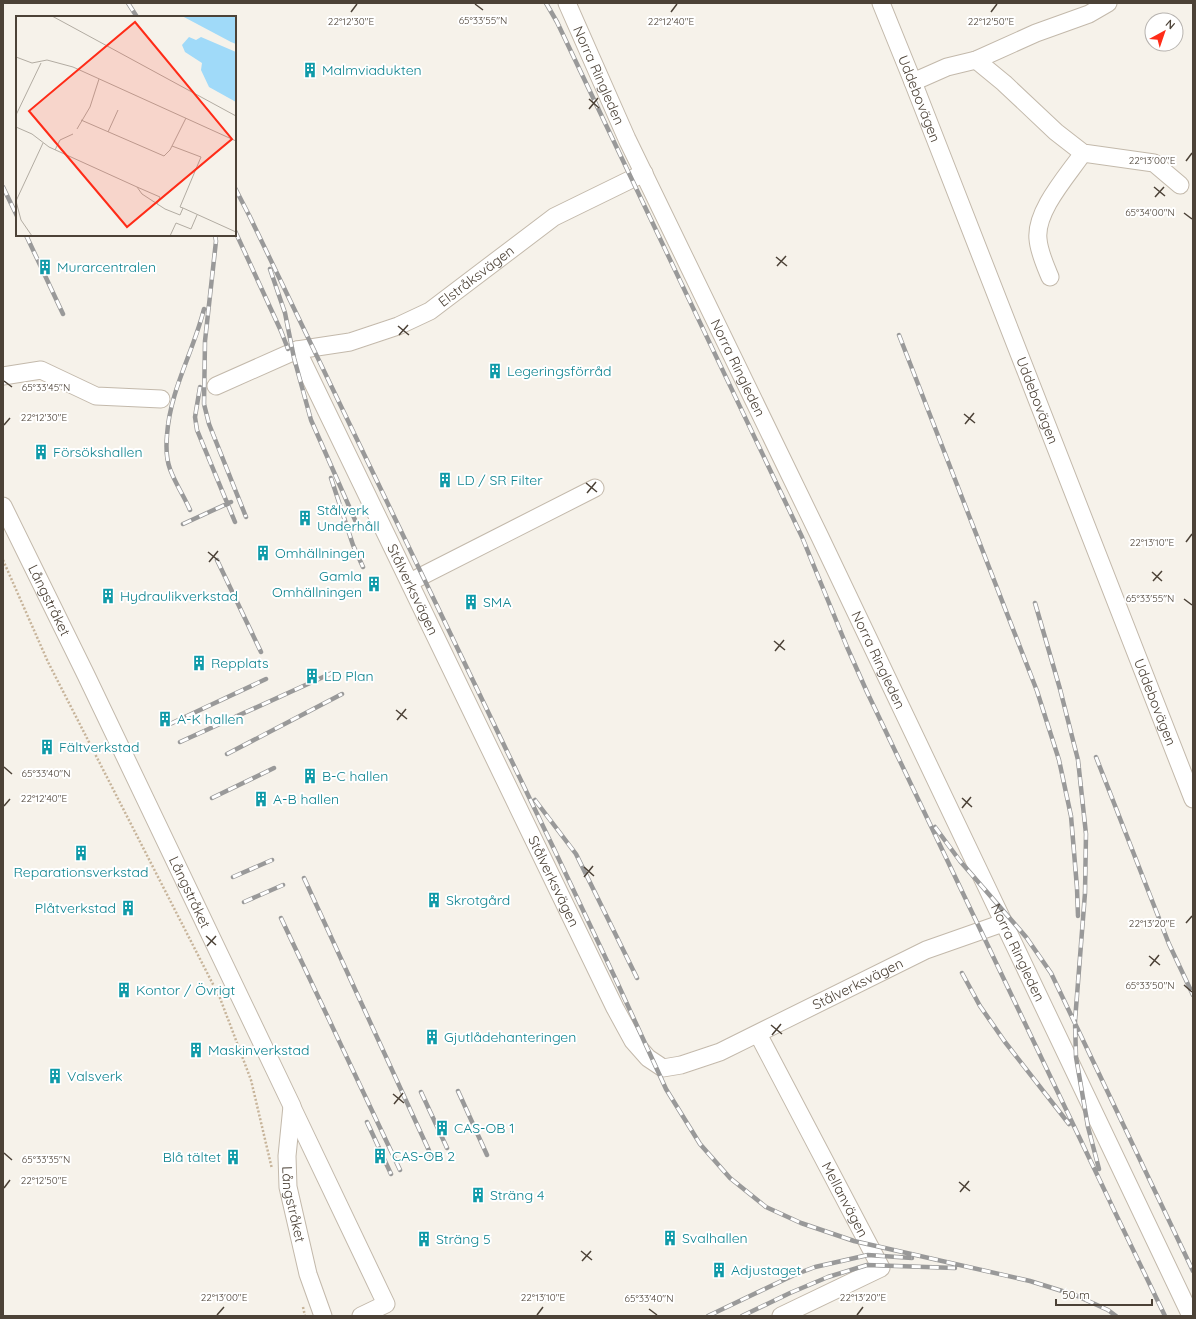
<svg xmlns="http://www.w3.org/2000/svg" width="1196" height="1319" font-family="Quicksand,sans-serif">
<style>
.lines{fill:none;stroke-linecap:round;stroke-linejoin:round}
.minor-casing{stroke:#c3b9ab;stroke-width:19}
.path{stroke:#c7b49a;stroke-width:2.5;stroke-dasharray:2 2;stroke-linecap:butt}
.minor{stroke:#fff;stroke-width:17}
.rail-casing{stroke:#999;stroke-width:4.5}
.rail{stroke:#fff;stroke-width:3;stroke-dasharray:9;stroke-linecap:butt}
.ticks{fill:none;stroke:#4c4237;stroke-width:1.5}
.labels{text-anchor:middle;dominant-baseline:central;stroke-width:4;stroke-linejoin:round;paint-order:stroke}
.culture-label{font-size:14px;fill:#0d838f;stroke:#fff;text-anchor:start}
.street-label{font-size:14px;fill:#4c4237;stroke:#fff}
.inset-road{fill:none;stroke:#b2aca2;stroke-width:1}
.view{fill:#ff2c18;fill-opacity:0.15;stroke:#ff2c18;stroke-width:2}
.inset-edge{fill:none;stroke:#4c4237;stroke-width:2}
.ticks-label{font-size:10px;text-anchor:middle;fill:#4c4237;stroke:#fff;stroke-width:4;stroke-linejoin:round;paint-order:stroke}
</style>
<rect width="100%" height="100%" fill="#f6f2ea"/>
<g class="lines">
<g class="minor-casing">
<g id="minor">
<path id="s1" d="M567 3 627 139 820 537 1191 1316"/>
<path id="s2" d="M881 3 913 82 1193 799"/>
<path d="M976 60 1004 83 1056 132 1083 153 1154 163 1180 185"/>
<path d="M913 82 947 67 976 60 1036 33 1089 14 1108 3"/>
<path d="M1050 277C1045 265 1039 252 1038 239 1035 211 1068 175 1083 153"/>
<path id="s3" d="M297 350 615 1008 633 1041 648 1058 663 1068 681 1065 720 1052 926 950 1003 923"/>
<path d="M3 376 41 370 96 396 161 399"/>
<path id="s4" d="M216 386 297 350 350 342 398 326 430 311 554 217 644 173"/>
<path id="s5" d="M3 506 86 675 292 1106 287 1156 288 1187 308 1274 323 1316"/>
<path d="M410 582 595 488"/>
<path id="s6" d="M758 1034 881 1268 781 1316"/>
<path d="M292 1107 386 1304 361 1316"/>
</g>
</g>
<path class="path" d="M3 560 48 662 220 998 251 1080 272 1169
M303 1307 305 1316"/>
<use href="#minor" class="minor"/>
<g class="rail-casing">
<path id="rail" d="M128 3 137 17
M546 3 557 22 802 537 847 647 867 692 1113 1208
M3 187 17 216
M235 188 251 219
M249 215 554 849 617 982 666 1089 700 1144 730 1178 766 1207 801 1223 854 1241 1030 1281 1075 1295 1108 1310 1116 1316
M235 231 281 331 288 349
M26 235 63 314
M215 235 216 241 205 341 204 404 209 424 246 517
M270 269 285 313 294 358 311 420 359 529
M899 335 1037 691 1059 760 1071 816 1077 888 1078 916
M200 387 195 417 197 430 235 522
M331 478 353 545 363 567
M190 510C184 496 175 483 170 469 166 458 166 446 167 435 170 390 193 353 204 309
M183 524 231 502
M217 560 261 652
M1035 603 1060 689 1078 760 1086 834 1085 893 1075 1021 1076 1057 1088 1127 1099 1169
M170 724 266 679
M180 742 332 673
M227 754 342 694
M1096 757 1169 944 1193 995
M212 798 274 768
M535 800 576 854 637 978
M935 827 960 861 1026 937 1051 973 1193 1271
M233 877 272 860
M304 878 431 1155
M244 902 283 885
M281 918 400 1170
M962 973 980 1006 1005 1042 1069 1124
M458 1091 487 1155
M421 1092 447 1148
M367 1122 391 1174
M1111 1204 1165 1316
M708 1316 794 1275 815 1267 868 1255 912 1258
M742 1316 790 1293 828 1277 867 1265 955 1268"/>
</g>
<use href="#rail" class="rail"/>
</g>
<path class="ticks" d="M475 4 483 10M351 12 357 4M671 12 677 4M991 12 997 4M589 99 599 108M589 109 598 98M1186 161 1192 153M1154 187 1165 196M1155 197 1164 187M1184 213 1192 219M776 257 787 266M777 266 786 256M398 326 409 335M399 335 408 325M4 381 12 387M964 414 975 423M965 424 974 413M4 425 10 418M586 483 597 492M587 493 596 482M1186 542 1192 534M208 552 219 561M209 562 218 551M1152 572 1162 581M1153 581 1162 571M1184 599 1192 605M774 641 785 650M775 651 784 640M396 710 407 719M397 720 406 709M4 767 12 774M962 798 972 807M4 806 10 799M962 808 971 797M584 867 594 876M584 877 593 866M1186 923 1192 916M206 936 216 945M207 946 216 936M1149 956 1160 965M1150 966 1159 955M1184 985 1192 992M771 1025 782 1034M772 1035 781 1024M393 1094 404 1103M394 1104 403 1093M4 1153 12 1160M959 1182 970 1191M4 1188 10 1180M960 1192 969 1181M581 1251 592 1260M582 1261 591 1251M649 1309 657 1315M217 1315 224 1307M537 1315 543 1307M857 1315 863 1307"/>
<defs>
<g id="building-bare" transform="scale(1.2)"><path d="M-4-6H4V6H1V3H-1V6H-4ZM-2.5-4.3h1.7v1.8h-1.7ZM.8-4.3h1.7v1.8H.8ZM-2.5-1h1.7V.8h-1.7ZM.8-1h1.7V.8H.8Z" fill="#0f9aa8" stroke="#fff" stroke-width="2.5" paint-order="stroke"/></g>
</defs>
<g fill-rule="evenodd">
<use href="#building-bare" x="310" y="70"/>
<use href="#building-bare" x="45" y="267"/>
<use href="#building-bare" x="495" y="371"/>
<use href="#building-bare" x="41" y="452"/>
<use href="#building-bare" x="445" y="480"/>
<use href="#building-bare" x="305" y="518"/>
<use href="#building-bare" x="263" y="553"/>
<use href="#building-bare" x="374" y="584"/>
<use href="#building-bare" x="108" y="596"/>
<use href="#building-bare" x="471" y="602"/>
<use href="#building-bare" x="199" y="663"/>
<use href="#building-bare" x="312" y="676"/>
<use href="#building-bare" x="165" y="719"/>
<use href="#building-bare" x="47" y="747"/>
<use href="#building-bare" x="310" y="776"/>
<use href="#building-bare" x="261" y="799"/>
<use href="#building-bare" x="81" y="853"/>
<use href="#building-bare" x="434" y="900"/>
<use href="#building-bare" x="128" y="908"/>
<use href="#building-bare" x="124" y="990"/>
<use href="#building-bare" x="432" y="1037"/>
<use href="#building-bare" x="196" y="1050"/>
<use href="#building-bare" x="55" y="1076"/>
<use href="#building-bare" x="442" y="1128"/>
<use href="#building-bare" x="380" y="1156"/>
<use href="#building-bare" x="233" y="1157"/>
<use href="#building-bare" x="478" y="1195"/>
<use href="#building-bare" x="670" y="1238"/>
<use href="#building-bare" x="424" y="1239"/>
<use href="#building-bare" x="719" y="1270"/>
</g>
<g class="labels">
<g class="culture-label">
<text x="322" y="70">Malmviadukten</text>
<text x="57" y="267">Murarcentralen</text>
<text x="507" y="371">Legeringsförråd</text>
<text x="53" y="452">Försökshallen</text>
<text x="457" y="480">LD / SR Filter</text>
<text x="317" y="510">Stålverk<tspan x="317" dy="16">Underhåll</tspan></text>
<text x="275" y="553">Omhällningen</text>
<text x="362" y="576" text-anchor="end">Gamla<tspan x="362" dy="16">Omhällningen</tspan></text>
<text x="120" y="596">Hydraulikverkstad</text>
<text x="483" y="602">SMA</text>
<text x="211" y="663">Repplats</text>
<text x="324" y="676">LD Plan</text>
<text x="177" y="719">A-K hallen</text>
<text x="59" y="747">Fältverkstad</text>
<text x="322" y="776">B-C hallen</text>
<text x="273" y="799">A-B hallen</text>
<text x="81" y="872" text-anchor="middle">Reparationsverkstad</text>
<text x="446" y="900">Skrotgård</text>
<text x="116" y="908" text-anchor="end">Plåtverkstad</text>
<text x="136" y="990">Kontor / Övrigt</text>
<text x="444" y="1037">Gjutlådehanteringen</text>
<text x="208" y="1050">Maskinverkstad</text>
<text x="67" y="1076">Valsverk</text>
<text x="454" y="1128">CAS-OB 1</text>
<text x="392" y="1156">CAS-OB 2</text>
<text x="221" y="1157" text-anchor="end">Blå tältet</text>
<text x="490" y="1195">Sträng 4</text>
<text x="682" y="1238">Svalhallen</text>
<text x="436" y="1239">Sträng 5</text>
<text x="731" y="1270">Adjustaget</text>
</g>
<g class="street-label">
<text stroke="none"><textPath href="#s1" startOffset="79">Norra Ringleden</textPath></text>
<text stroke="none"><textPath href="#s2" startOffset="103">Uddebovägen</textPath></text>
<text stroke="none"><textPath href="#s4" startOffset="286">Elstråksvägen</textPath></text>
<text stroke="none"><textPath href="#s1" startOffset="403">Norra Ringleden</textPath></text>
<text stroke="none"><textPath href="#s2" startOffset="427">Uddebovägen</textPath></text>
<text stroke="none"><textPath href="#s3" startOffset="266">Stålverksvägen</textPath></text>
<text stroke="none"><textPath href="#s5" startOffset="105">Långstråket</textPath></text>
<text stroke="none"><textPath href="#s1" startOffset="727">Norra Ringleden</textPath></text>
<text stroke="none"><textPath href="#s2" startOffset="751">Uddebovägen</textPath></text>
<text stroke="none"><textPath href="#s3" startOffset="590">Stålverksvägen</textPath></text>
<text stroke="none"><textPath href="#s5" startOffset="429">Långstråket</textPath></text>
<text stroke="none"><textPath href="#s1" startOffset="1051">Norra Ringleden</textPath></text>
<text stroke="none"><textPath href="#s3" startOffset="1022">Stålverksvägen</textPath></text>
<text stroke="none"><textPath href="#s6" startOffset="187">Mellanvägen</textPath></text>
<text stroke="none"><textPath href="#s5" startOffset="765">Långstråket</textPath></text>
</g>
</g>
<g transform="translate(16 16)">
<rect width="220" height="220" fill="#f6f2ea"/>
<path d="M166 0H220V28L215 26ZM173 21 180 24 185 21 220 36V86L193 71 185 54 186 47 169 36 166 29Z" fill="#a0daf9"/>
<path class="inset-road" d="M36 0 220 100M0 41 16 47 31 44 57 51 220 125M0 99 25 47M65 104 148 140 154 134 170 102M0 111 16 118 33 131 121 171 126 178 149 193 164 199 167 192 220 216M61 113 74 91 83 63M92 116 102 94M156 130 185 141 164 191 167 192M39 134 44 124 57 118M121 171 144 181 141 188M0 185 27 127M0 185 5 204 16 220M154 220 160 207 175 213 181 199"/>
<path class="view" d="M119 6 216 123 111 211 13 95Z"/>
<rect width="220" height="220" class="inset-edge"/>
</g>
<g class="ticks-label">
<text x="483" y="24">65°33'55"N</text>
<text x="351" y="25">22°12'30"E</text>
<text x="671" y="25">22°12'40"E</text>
<text x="991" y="25">22°12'50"E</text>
<text x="1152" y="164">22°13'00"E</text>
<text x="1150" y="216">65°34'00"N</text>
<text x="46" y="391">65°33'45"N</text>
<text x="44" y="421">22°12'30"E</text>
<text x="1152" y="546">22°13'10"E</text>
<text x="1150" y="602">65°33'55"N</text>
<text x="46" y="777">65°33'40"N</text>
<text x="44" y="802">22°12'40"E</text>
<text x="1152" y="927">22°13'20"E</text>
<text x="1150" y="989">65°33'50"N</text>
<text x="46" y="1163">65°33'35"N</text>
<text x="44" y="1184">22°12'50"E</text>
<text x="224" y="1301">22°13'00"E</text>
<text x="543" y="1301">22°13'10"E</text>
<text x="863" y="1301">22°13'20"E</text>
<text x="649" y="1302">65°33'40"N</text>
</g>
<rect width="1196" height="1319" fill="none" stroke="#4c4237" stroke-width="8"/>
<g transform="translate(1164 32) rotate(40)"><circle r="19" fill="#ffffff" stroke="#b7b3af"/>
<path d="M0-3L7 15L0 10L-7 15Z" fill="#ff2c18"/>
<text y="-6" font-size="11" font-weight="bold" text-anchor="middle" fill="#4c4237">N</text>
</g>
<path d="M1056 1299v6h96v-6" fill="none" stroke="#4c4237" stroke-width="2"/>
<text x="1062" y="1299" font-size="12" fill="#4c4237" stroke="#ffffff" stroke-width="3" paint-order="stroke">50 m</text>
</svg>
